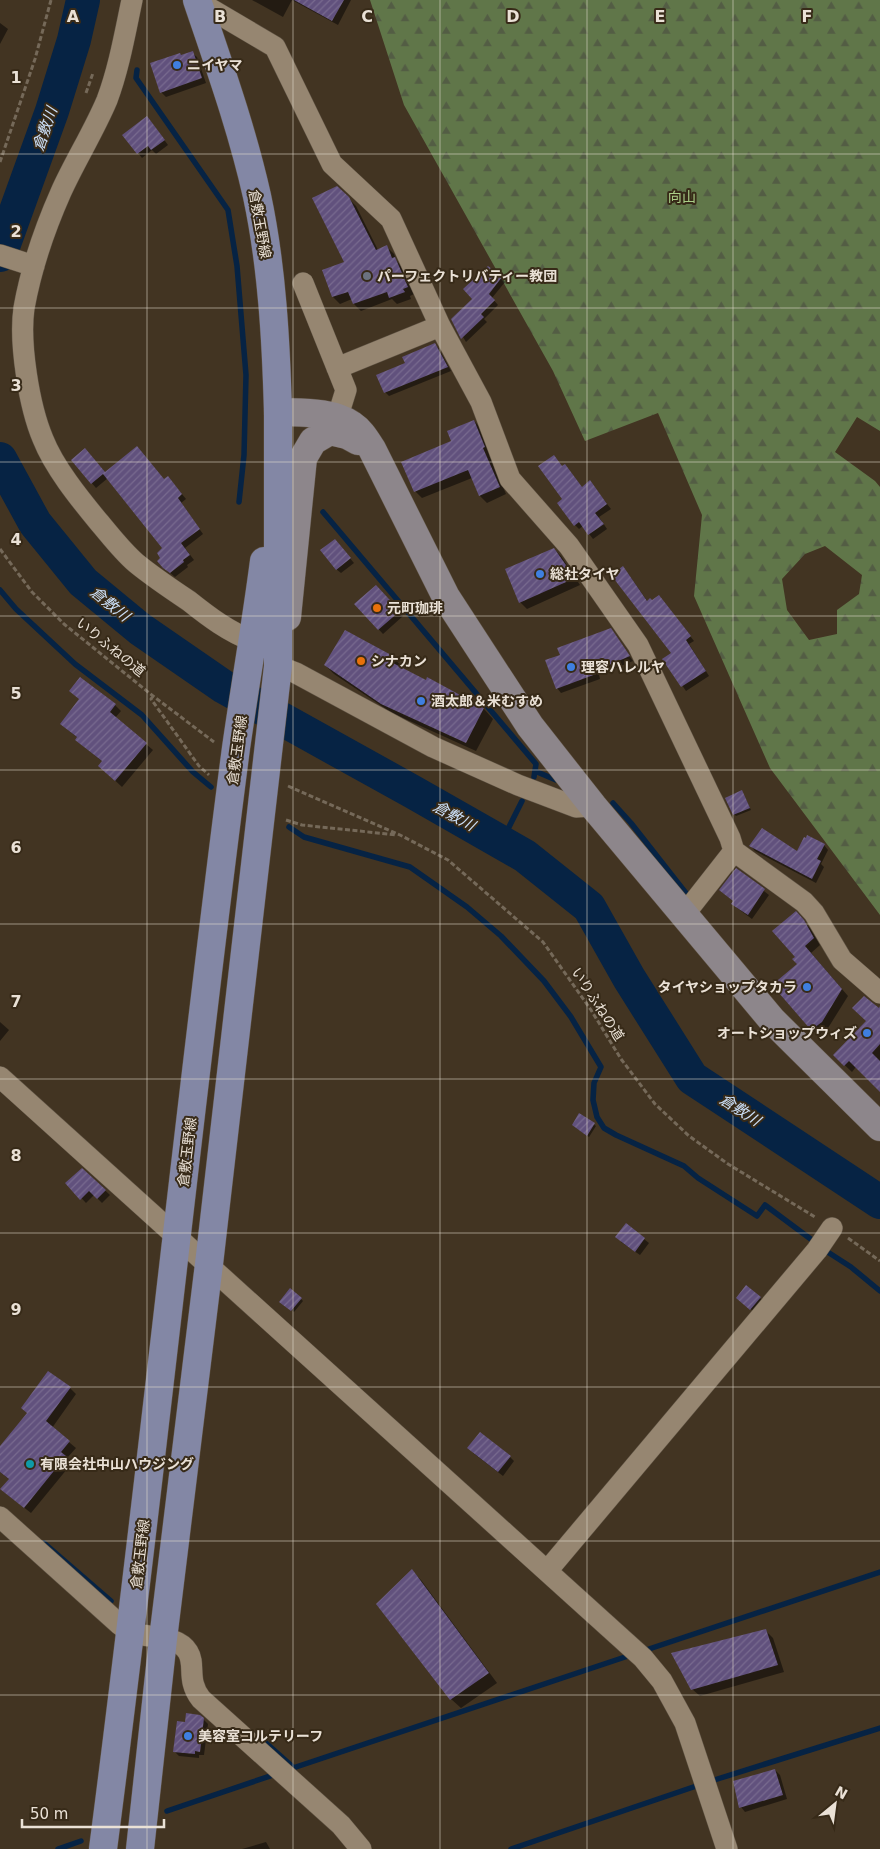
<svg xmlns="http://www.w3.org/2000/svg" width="880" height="1849" font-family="'DejaVu Sans','Noto Sans JP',sans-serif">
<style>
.forest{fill:url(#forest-firs);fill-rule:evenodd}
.shadow{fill:#0007}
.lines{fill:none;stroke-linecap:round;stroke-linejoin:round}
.stream{stroke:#062344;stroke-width:5.5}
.river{stroke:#062344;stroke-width:34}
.building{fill:url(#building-hatch)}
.street-casing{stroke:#5e5243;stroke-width:22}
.secondary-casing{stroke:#5e5243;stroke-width:29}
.primary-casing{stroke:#5e5243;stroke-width:29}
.path{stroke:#756959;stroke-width:3;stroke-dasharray:5 2.5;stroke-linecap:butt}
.street{stroke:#968671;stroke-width:21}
.secondary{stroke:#8d868b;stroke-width:28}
.primary{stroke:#8387a5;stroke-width:28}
.grid{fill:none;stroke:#eae1d6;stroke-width:1;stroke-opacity:0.55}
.shop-dot{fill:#3f7fe0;stroke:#372a18;stroke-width:2}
.worship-dot{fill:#6b7280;stroke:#372a18;stroke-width:2}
.food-dot{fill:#e8710a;stroke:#372a18;stroke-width:2}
.culture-dot{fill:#0f9aa8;stroke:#372a18;stroke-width:2}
.labels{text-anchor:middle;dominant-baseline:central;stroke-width:4;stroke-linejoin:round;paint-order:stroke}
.poi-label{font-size:14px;font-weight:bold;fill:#eae1d6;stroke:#372a18;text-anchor:start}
.park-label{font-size:14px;fill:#aacd87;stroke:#372a18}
.street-label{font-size:14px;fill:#eae1d6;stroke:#372a18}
.water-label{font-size:15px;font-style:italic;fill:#cde1fa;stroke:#372a18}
.grid-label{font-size:16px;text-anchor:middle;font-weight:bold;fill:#eae1d6;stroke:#372a18;stroke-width:4;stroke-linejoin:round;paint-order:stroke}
</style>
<defs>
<pattern id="forest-firs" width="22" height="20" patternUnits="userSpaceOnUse" patternTransform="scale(1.25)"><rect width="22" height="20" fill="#607649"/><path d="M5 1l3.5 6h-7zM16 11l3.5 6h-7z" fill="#535d44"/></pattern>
<pattern id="building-hatch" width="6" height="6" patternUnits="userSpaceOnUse" patternTransform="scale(1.25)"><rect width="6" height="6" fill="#61517d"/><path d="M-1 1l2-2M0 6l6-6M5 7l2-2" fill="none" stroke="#786a8f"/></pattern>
</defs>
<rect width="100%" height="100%" fill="#423422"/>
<path class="forest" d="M370 0H880V431L857 417 835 452 875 481 880 487V915L770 768 694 596 702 515 658 413 585 441 553 371 404 105ZM825 546 862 575 859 594 837 610V634L809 640 787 610 782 579 805 554Z"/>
<path class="shadow" d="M252 0H351L338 25 292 0 283 17Z
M0 23 8 29 0 44Z
M192 53 197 57 206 83 166 97 161 92 180 54 182 56Z
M151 122 168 145 156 154 152 150 142 158 124 135Z
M337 187 356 206 378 250 387 247 394 254 396 260 401 266 414 294 410 296 411 299 397 304 392 299 361 311 354 304 352 299 340 304 333 297 324 271 346 262Z
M501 278 505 282 492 298 498 305 484 319 487 322 466 342 452 319Z
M435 345 439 349 451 371 389 396 385 392 407 363Z
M474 421 481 428 491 454 489 455 506 494 487 503 480 496 472 478 422 498 415 491 453 442Z
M72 460 106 473 172 482 186 499 181 503 203 534 185 548 194 560 187 565 188 567 175 577 169 572 164 548 108 478 96 488Z
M565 465 582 488 590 482 611 509 599 517 607 529 593 539 583 526 579 529 575 525 564 500 563 467Z
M339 545 354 563 341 573 336 569Z
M554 549 561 556 580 585 527 609 520 602Z
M627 572 648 602 663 601 694 641 689 644 709 676 686 691 664 659 673 653Z
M381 591 403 616 383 634 356 605Z
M610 629 633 661 599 675 600 679 561 693 557 688 562 656Z
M393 657 402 667 401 669 426 682 428 679 484 709 493 719 476 751 392 713 334 674 325 665Z
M115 705 121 711 115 718 153 750 122 787 106 772 103 762 83 746 77 740 78 738 68 730Z
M742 792 751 810 736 816 734 814Z
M824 845 828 850 821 864 824 867 816 883 755 851 751 846 797 853Z
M737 870 769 895 752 919 737 908 733 904 734 902 727 896Z
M795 913 810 928 820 945 811 953 848 996 828 1028 818 1036 774 985 798 964Z
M880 1012V1090L856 1067 852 1072 834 1055 867 1021Z
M0 1022 9 1030 0 1041Z
M580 1115 596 1126 589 1137 575 1127Z
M82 1169 110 1195 102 1203 94 1195 86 1203 67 1183Z
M626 1225 649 1243 640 1255 621 1242Z
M747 1287 762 1300 753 1311 738 1298Z
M301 1299 303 1301 294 1312 283 1303Z
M70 1388 76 1394 52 1428 76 1448 67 1458 72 1463 31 1513 8 1495 10 1480 0 1472V1448Z
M473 1453 510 1457 514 1461 503 1476Z
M412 1571 421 1580 497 1683 461 1708 451 1699 378 1604Z
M766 1631 773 1638 784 1672 700 1696 692 1689Z
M200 1716 208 1724 204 1755H199V1758L179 1756 174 1751 186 1723Z
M775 1770 780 1775 787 1799 745 1812 741 1807Z
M266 1842 270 1849H242Z"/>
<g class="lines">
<path class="stream" d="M137 70 136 78 228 210 237 266 246 375 244 455 239 502
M323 512 536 764 534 777
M0 590 16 609 75 664 142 715 193 772 211 787
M535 771 556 780
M613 803 631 823 689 897
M289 827 304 837 410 867 467 907 501 936 544 981 571 1017 601 1067 594 1083 593 1100 597 1117 604 1128 616 1135 684 1166 698 1178 757 1216 765 1205 816 1243
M501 843 522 801
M823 1249 851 1267 880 1291
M44 1543 111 1601
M643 1651 880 1572
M257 1735 293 1767
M287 1770 631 1655
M167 1811 276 1774
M58 1849 81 1841
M511 1849 711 1781 880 1728"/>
<path class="river" d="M0 255 52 111 74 40 83 0
M0 459 35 523 83 582 140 629 224 687 413 792 525 856 589 907 629 978 692 1078 880 1202"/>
</g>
<path class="building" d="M294 0H344L332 21Z
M193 51 202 78 160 93 150 63 180 53 181 55Z
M147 116 165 140 151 150 148 146 137 154 122 135Z
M337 186 349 197 376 250 387 245 392 258 395 257 408 287 403 289 405 292 389 298 387 292 353 304 348 292 332 297 322 270 344 262 312 198Z
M488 266 502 277 489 294 495 300 481 314 484 317 461 339 451 319 472 299 463 289Z
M435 343 448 367 384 393 376 375 405 363 402 357Z
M474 420 485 447 483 448 500 487 479 496 468 470 414 492 401 462 451 441 447 431Z
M137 446 164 479 168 476 182 494 178 498 200 529 181 543 190 555 183 560 184 562 170 573 163 568 157 561 160 558 157 553 162 548 103 474 91 484 71 460 85 448 105 472Z
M554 455 562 466 565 464 582 487 590 480 607 504 595 513 604 524 588 535 579 522 574 526 557 503 562 499 538 466Z
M335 539 351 558 336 570 320 550Z
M554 548 575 578 519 603 505 569Z
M623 566 647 601 650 598 652 600 659 595 691 636 686 640 706 671 681 687 662 659 671 653 611 575Z
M376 585 400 611 378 630 354 604Z
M611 628 630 656 595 671 596 674 556 689 545 660 560 655 557 648Z
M345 630 393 656 391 662 426 680 427 677 484 708 466 743 381 704 324 665Z
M80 677 116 704 110 712 147 743 115 781 98 766 102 761 75 740 77 737 60 724 79 699 69 691Z
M742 790 750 808 733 815 725 798Z
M762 828 797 851 804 837 806 838 807 835 825 844 817 859 821 861 812 879 749 846Z
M736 868 765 889 748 915 731 904 733 901 719 890Z
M796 911 804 920 814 938 805 946 842 989 822 1022 811 1030 772 985 797 964 792 959 795 957 772 931Z
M864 996 879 1008 880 1006V1044L872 1053 880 1061V1092L849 1061 844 1066 833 1055 866 1021 852 1008Z
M579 1113 595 1123 587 1136 572 1125Z
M82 1168 106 1190 97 1199 89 1191 80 1200 65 1183Z
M626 1223 645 1238 635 1252 615 1237Z
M746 1285 761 1297 750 1310 736 1298Z
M290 1288 302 1298 291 1311 279 1302Z
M48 1371 71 1387 46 1421 70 1441 61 1452 66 1456 24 1508 0 1489 9 1479 0 1472V1446L27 1413 21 1408Z
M480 1432 511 1456 498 1472 467 1448Z
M412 1569 489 1673 450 1700 376 1604Z
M766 1629 778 1665 691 1690 671 1653Z
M186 1713 200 1715 204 1718 200 1752 195 1751V1754L173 1752 177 1721 185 1722Z
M775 1769 783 1795 739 1808 733 1781Z"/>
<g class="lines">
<g class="street-casing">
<path id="street" d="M132 0C125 33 119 68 107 100 94 131 75 161 61 192 45 228 31 269 24 308 19 343 29 406 43 439 54 467 79 498 98 521 110 535 122 551 136 563 153 577 171 589 189 601 209 617 229 632 253 641
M197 1 275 47 332 164 391 219 440 326 481 402 510 479 569 546 638 645 730 838 734 851 683 916
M0 255 34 266
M303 283 346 390 337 419
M337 368 440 326
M278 666 296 673 433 747 518 785 576 807 593 806
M734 851 804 902 814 913 842 960 880 993
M0 1077 643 1658 662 1681 685 1723 727 1849
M0 1517 118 1623C122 1626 126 1630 131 1632 148 1639 177 1634 188 1652 196 1665 186 1680 201 1699L341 1825 361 1849
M547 1571 817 1250 832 1228"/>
</g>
<g class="secondary-casing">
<path id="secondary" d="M278 412C302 413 332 411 352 425 361 431 366 440 372 449L446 597 530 726 593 806 772 1020 880 1127
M287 617 303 458 313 441 330 431 347 435 358 441"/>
</g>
<g class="primary-casing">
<path id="primary" d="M103 1849C151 1482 188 1114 236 748 245 685 256 623 264 561
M140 1849 163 1639 209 1264 278 666V412C276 341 272 266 257 196 242 129 219 65 197 0"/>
</g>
<path class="path" d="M86 93 93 73
M0 162 35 59 51 0
M0 549 32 592 64 624 153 696 214 742
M153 696 151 699 199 766 209 775
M288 786 400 835 448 860 543 942 591 1010 621 1059 655 1104 689 1136 728 1164 815 1217
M286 820 302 825 397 835
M848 1238 880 1261"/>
<use href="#street" class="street"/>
<use href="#secondary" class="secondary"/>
<use href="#primary" class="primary"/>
</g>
<path class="grid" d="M147 0V1849M293 0V1849M440 0V1849M587 0V1849M733 0V1849M0 154H880M0 308H880M0 462H880M0 616H880M0 770H880M0 924H880M0 1079H880M0 1233H880M0 1387H880M0 1541H880M0 1695H880"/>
<g class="shop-dot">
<circle cx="177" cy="65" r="5"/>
<circle cx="540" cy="574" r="5"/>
<circle cx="571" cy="667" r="5"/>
<circle cx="421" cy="701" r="5"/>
<circle cx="807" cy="987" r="5"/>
<circle cx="867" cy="1033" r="5"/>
<circle cx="188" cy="1736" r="5"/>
</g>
<circle class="worship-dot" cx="367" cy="276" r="5"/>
<g class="food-dot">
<circle cx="377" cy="608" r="5"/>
<circle cx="361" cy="661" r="5"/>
</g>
<circle class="culture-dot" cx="30" cy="1464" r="5"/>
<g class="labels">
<g class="poi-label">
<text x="187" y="65">ニイヤマ</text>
<text x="377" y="276">パーフェクトリバティー教団</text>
<text x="550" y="574">総社タイヤ</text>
<text x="387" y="608">元町珈琲</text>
<text x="371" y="661">シナカン</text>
<text x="581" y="667">理容ハレルヤ</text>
<text x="431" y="701">酒太郎＆米むすめ</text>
<text x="797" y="987" text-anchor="end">タイヤショップタカラ</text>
<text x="857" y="1033" text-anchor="end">オートショップウィズ</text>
<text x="40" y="1464">有限会社中山ハウジング</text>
<text x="198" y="1736">美容室コルテリーフ</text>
</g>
<g class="park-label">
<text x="682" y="197">向山</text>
</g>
<g class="street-label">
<text transform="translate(260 224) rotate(80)">倉敷玉野線</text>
<text transform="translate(111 647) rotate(39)">いりふねの道</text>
<text transform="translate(237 750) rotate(-82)">倉敷玉野線</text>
<text transform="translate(598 1004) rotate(57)">いりふねの道</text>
<text transform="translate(187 1152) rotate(-83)">倉敷玉野線</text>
<text transform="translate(140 1554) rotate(-83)">倉敷玉野線</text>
</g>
<g class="water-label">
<text transform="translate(45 129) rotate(-71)">倉敷川</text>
<text transform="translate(110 604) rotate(39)">倉敷川</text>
<text transform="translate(454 816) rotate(29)">倉敷川</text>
<text transform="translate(740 1110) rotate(33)">倉敷川</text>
</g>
</g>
<g class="grid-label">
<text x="73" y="22">A</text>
<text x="220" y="22">B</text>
<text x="367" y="22">C</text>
<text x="513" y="22">D</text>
<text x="660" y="22">E</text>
<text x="807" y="22">F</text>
<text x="16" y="83">1</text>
<text x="16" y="237">2</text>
<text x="16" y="391">3</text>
<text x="16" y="545">4</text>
<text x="16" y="699">5</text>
<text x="16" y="853">6</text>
<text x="16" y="1007">7</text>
<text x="16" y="1161">8</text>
<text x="16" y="1315">9</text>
</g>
<g transform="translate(835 1804) rotate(29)" stroke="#372a18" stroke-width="4" paint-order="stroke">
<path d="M0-4L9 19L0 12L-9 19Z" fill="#eae1d6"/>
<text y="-8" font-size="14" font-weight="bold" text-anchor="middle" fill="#eae1d6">N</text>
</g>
<path d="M22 1819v8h142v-8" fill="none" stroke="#eae1d6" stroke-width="2.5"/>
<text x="30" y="1819" font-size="15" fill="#eae1d6" stroke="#372a18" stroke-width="4" paint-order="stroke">50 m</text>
</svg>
